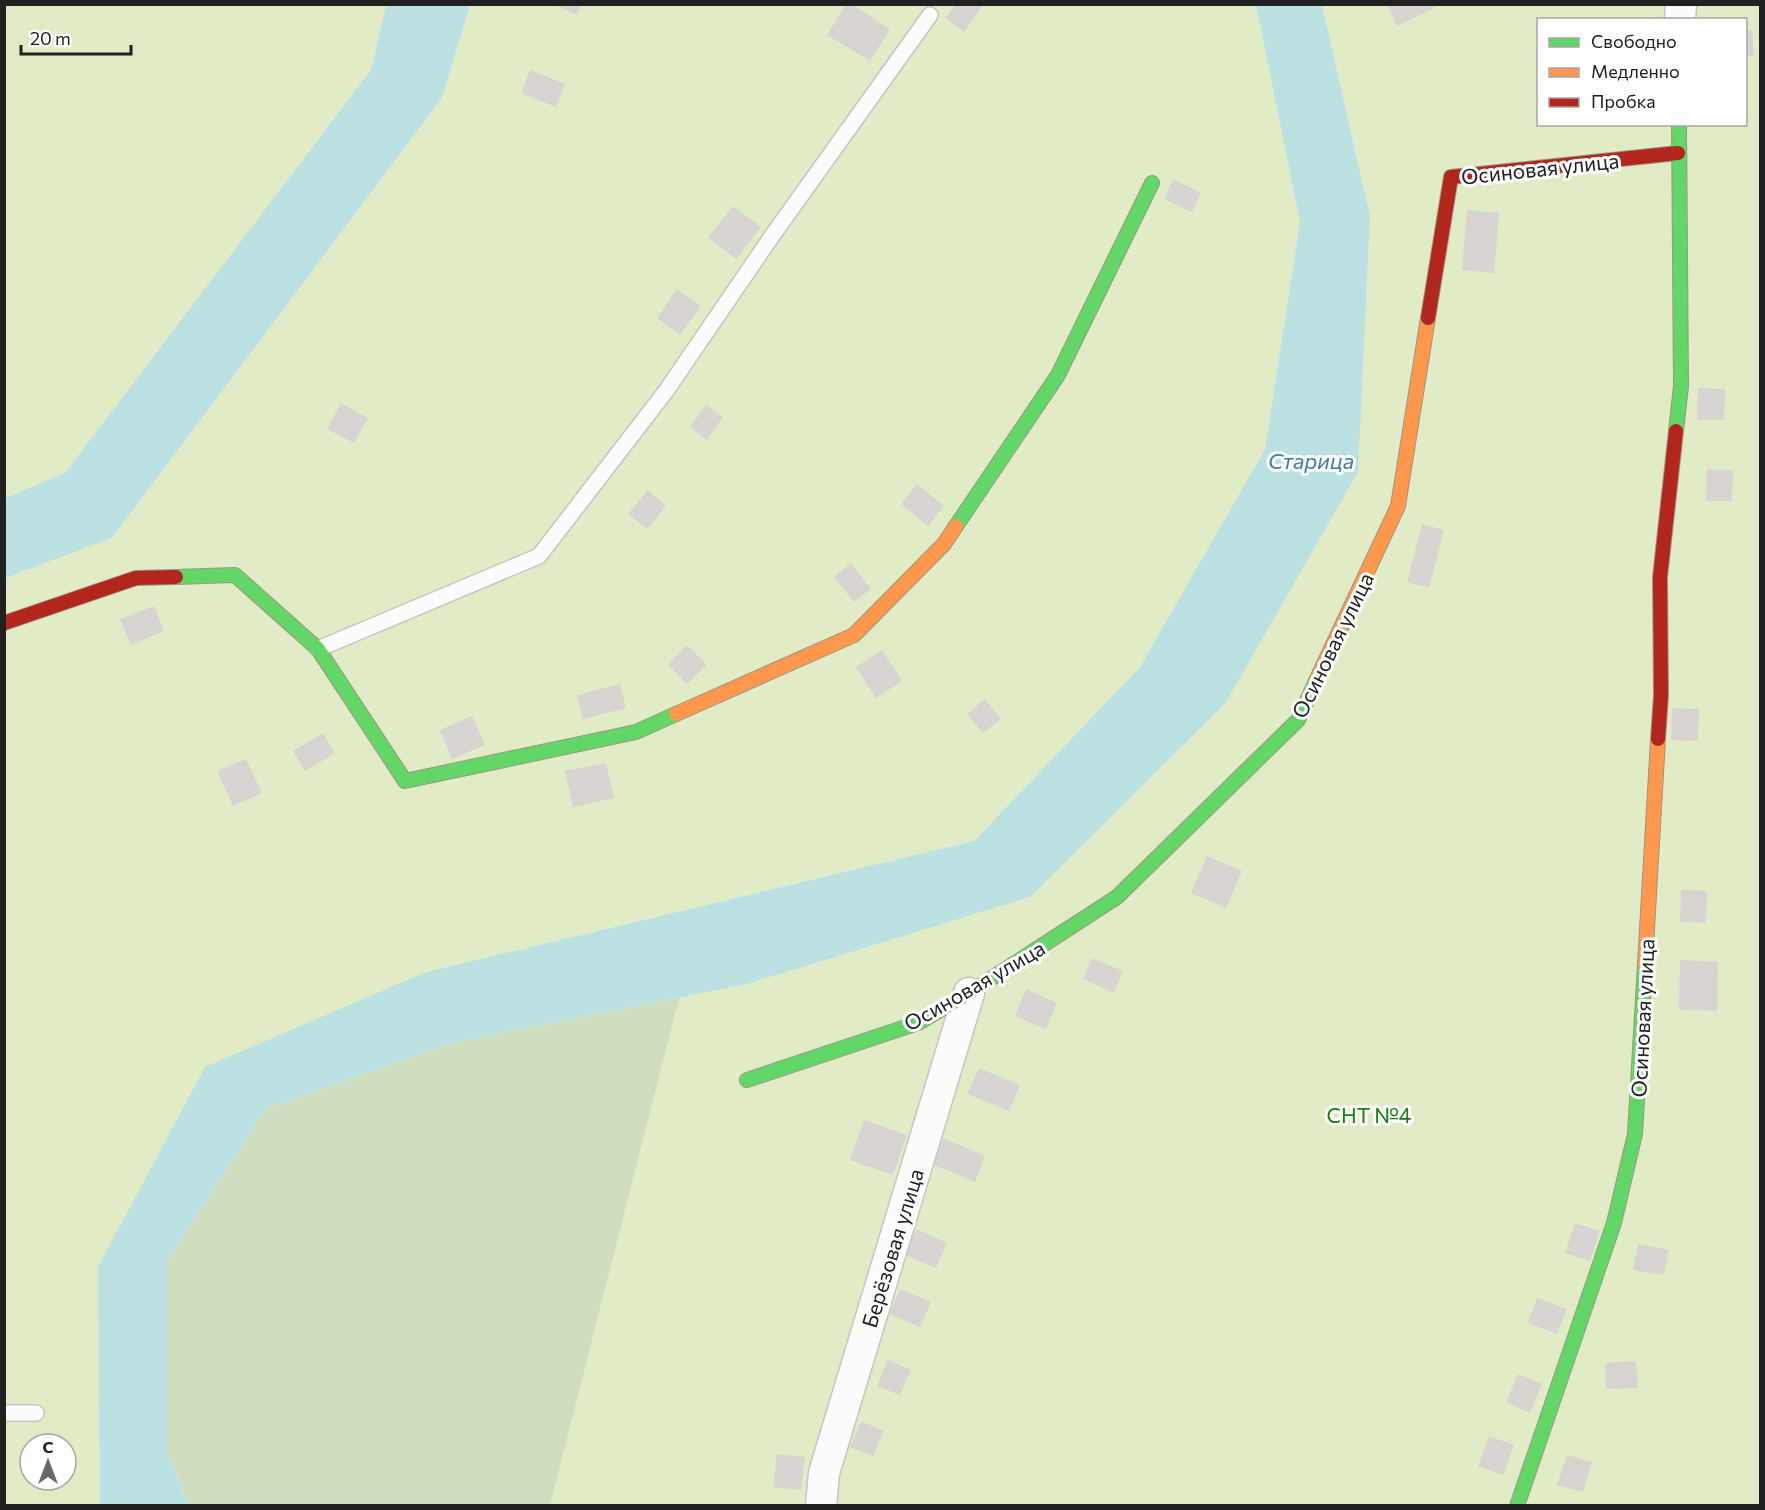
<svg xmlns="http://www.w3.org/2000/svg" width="1765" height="1510" font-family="Commissioner,sans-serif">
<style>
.grass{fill:#e1ecc7;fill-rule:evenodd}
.forest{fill:#cedebe}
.water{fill:#bce1e3}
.building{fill:#d7d4d2}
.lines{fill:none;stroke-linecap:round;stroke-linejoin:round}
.lane-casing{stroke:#c6c5c4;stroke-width:18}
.street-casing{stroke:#c6c5c4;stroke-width:33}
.fast-casing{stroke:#9a9880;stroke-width:16}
.slow-casing{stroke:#9a9880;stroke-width:16}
.jam-casing{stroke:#9a9880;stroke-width:16}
.lane{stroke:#fdfcfc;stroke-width:15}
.street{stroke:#fdfcfc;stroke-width:30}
.fast{stroke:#63d668;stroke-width:14}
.slow{stroke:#ff974d;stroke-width:14}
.jam{stroke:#b3261e;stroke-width:14}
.labels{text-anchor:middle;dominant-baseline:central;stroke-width:6;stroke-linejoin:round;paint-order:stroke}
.street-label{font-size:21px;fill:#212121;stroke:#fff}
.park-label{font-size:21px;fill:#118508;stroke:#fff}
.water-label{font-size:22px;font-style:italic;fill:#417c9c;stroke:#fff}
</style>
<rect width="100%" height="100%" fill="#efece9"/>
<path class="grass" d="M5 5H386L371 70 65 474 5 498Z
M470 5H1256L1300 222 1265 449 1140 667 974 841 426 972 98 1267 100 1505 5 1506V578L112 538 442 98ZM30 1444H66V1480H30Z
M1322 5H1760V1505L188 1506 452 1043 747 984 1030 897 1225 704 1370 216ZM1538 20H1746V124H1538Z"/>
<path class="forest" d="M679 998 550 1505H188L167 1450V1261L266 1109 452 1043Z"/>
<path class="water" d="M386 5H470L442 98 112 538 5 578V498L65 473 371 70Z
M1256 5H1322L1370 216 1358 472 1225 704 1030 897 747 984 452 1043 266 1109 167 1261V1450L188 1505H100L98 1267 205 1067 426 972 974 841 1140 667 1265 449 1300 222Z"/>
<path class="building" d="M553 4H582L577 15Z
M846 4H851L890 29 870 61 827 35Z
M956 4H984L964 32 945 18Z
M1387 4H1433L1435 8 1397 26Z
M1746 30H1752L1754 56H1746Z
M530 70 565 84 556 107 521 93Z
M1173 179 1201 193 1192 212 1164 199Z
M733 206 761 227 736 259 708 238Z
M1467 210 1499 213 1494 273 1462 270Z
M677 289 701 306 680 335 657 318Z
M1698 388 1725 389 1724 420H1697Z
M341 403 368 418 354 443 327 429Z
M706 405 723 417 707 440 690 427Z
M1707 469 1733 470 1732 501H1706Z
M917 484 944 506 928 526 901 504Z
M648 490 666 506 647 529 628 514Z
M1422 524 1444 530 1429 588 1407 582Z
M851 563 871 589 854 602 834 577Z
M154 606 164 631 131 645 120 619Z
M687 645 707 665 687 684 668 664Z
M882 650 902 681 876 698 856 667Z
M620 684 626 708 583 719 577 695Z
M985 699 1001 719 983 733 967 714Z
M1672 708 1699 709 1698 741 1671 740Z
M472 716 485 745 452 759 440 730Z
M323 733 335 753 305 771 293 751Z
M246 759 262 793 233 806 217 771Z
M606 763 614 798 573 807 565 771Z
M1207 856 1242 871 1226 908 1191 893Z
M1681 890 1707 891 1706 923 1680 922Z
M1092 958 1123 971 1114 993 1083 979Z
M1680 960 1718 962 1717 1011 1679 1010Z
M1026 989 1057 1003 1046 1029 1015 1016Z
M979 1068 1020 1085 1009 1111 967 1094Z
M864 1120 907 1135 893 1175 850 1160Z
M943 1138 985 1156 975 1182 932 1164Z
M1575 1223 1600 1231 1590 1261 1565 1253Z
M916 1229 947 1243 936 1268 905 1255Z
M1638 1244 1669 1250 1664 1275 1633 1270Z
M900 1289 931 1302 920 1327 889 1314Z
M1537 1298 1567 1309 1557 1334 1528 1323Z
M888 1360 911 1370 900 1395 877 1386Z
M1636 1361 1638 1388 1606 1389 1605 1363Z
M1518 1374 1542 1384 1530 1413 1506 1402Z
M861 1421 884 1431 873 1456 850 1447Z
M1489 1436 1514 1445 1503 1475 1478 1466Z
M777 1454 805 1457 801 1490 773 1487Z
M1567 1455 1592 1462 1583 1492 1557 1485Z"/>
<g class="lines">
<g class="lane-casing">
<path id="lane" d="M318 649 539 556 666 391 772 236 930 15
M4 1413H36"/>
</g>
<g class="street-casing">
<path id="street" d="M1680 20 1681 4
M821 1506 824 1473 969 993"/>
</g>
<g class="fast-casing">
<path id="fast" d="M1676 431 1681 386 1679 124
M956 526 1058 375 1152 183
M176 577 235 575 318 649 405 781 636 732 676 714
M747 1080 918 1023 969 993 1117 897 1298 720 1316 681
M1517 1506 1614 1223 1635 1134 1645 964"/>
</g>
<g class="slow-casing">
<path id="slow" d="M1316 681 1398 506 1428 318
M676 714 854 635 944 544 956 526
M1645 964 1658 739"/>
</g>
<g class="jam-casing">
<path id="jam" d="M1428 318 1451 177 1678 153
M4 623 136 578 176 577
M1658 739 1661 695 1660 577 1676 431"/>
</g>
<use href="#lane" class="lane"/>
<use href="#street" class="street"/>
<use href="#fast" class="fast"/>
<use href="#slow" class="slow"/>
<use href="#jam" class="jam"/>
</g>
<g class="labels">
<g class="street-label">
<text transform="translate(1540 168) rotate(-6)">Осиновая улица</text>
<text transform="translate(1332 645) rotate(-64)">Осиновая улица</text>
<text transform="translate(974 985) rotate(-30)">Осиновая улица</text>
<text transform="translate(1642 1018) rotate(-87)">Осиновая улица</text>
<text transform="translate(892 1248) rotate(-73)">Берёзовая улица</text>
</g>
<g class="park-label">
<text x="1369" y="1114">СНТ №4</text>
</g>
<g class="water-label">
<text x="1311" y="460">Старица</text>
</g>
</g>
<rect width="1765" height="1510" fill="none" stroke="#212121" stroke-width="12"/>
<rect x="1537" y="18" width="210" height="108" fill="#ffffff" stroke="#a6a6a6" stroke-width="1.5"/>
<rect x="1549" y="38" width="30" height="9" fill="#63d668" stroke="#a6a6a6" stroke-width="1.5"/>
<text x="1591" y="48" font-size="18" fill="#212121">Свободно</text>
<rect x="1549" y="68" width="30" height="9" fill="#ff974d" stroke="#a6a6a6" stroke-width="1.5"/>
<text x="1591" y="78" font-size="18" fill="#212121">Медленно</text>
<rect x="1549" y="98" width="30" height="9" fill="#b3261e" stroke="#a6a6a6" stroke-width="1.5"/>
<text x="1591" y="108" font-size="18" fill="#212121">Пробка</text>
<g transform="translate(48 1462)"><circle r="28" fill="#ffffff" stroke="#a6a6a6" stroke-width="1.5"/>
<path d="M0-4.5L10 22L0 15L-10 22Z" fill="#696867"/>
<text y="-9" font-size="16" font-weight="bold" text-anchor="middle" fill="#212121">С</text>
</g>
<path d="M21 45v9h110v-9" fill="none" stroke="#212121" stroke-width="3"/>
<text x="30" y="45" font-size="18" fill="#212121" stroke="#ffffff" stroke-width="4.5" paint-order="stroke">20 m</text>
</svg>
